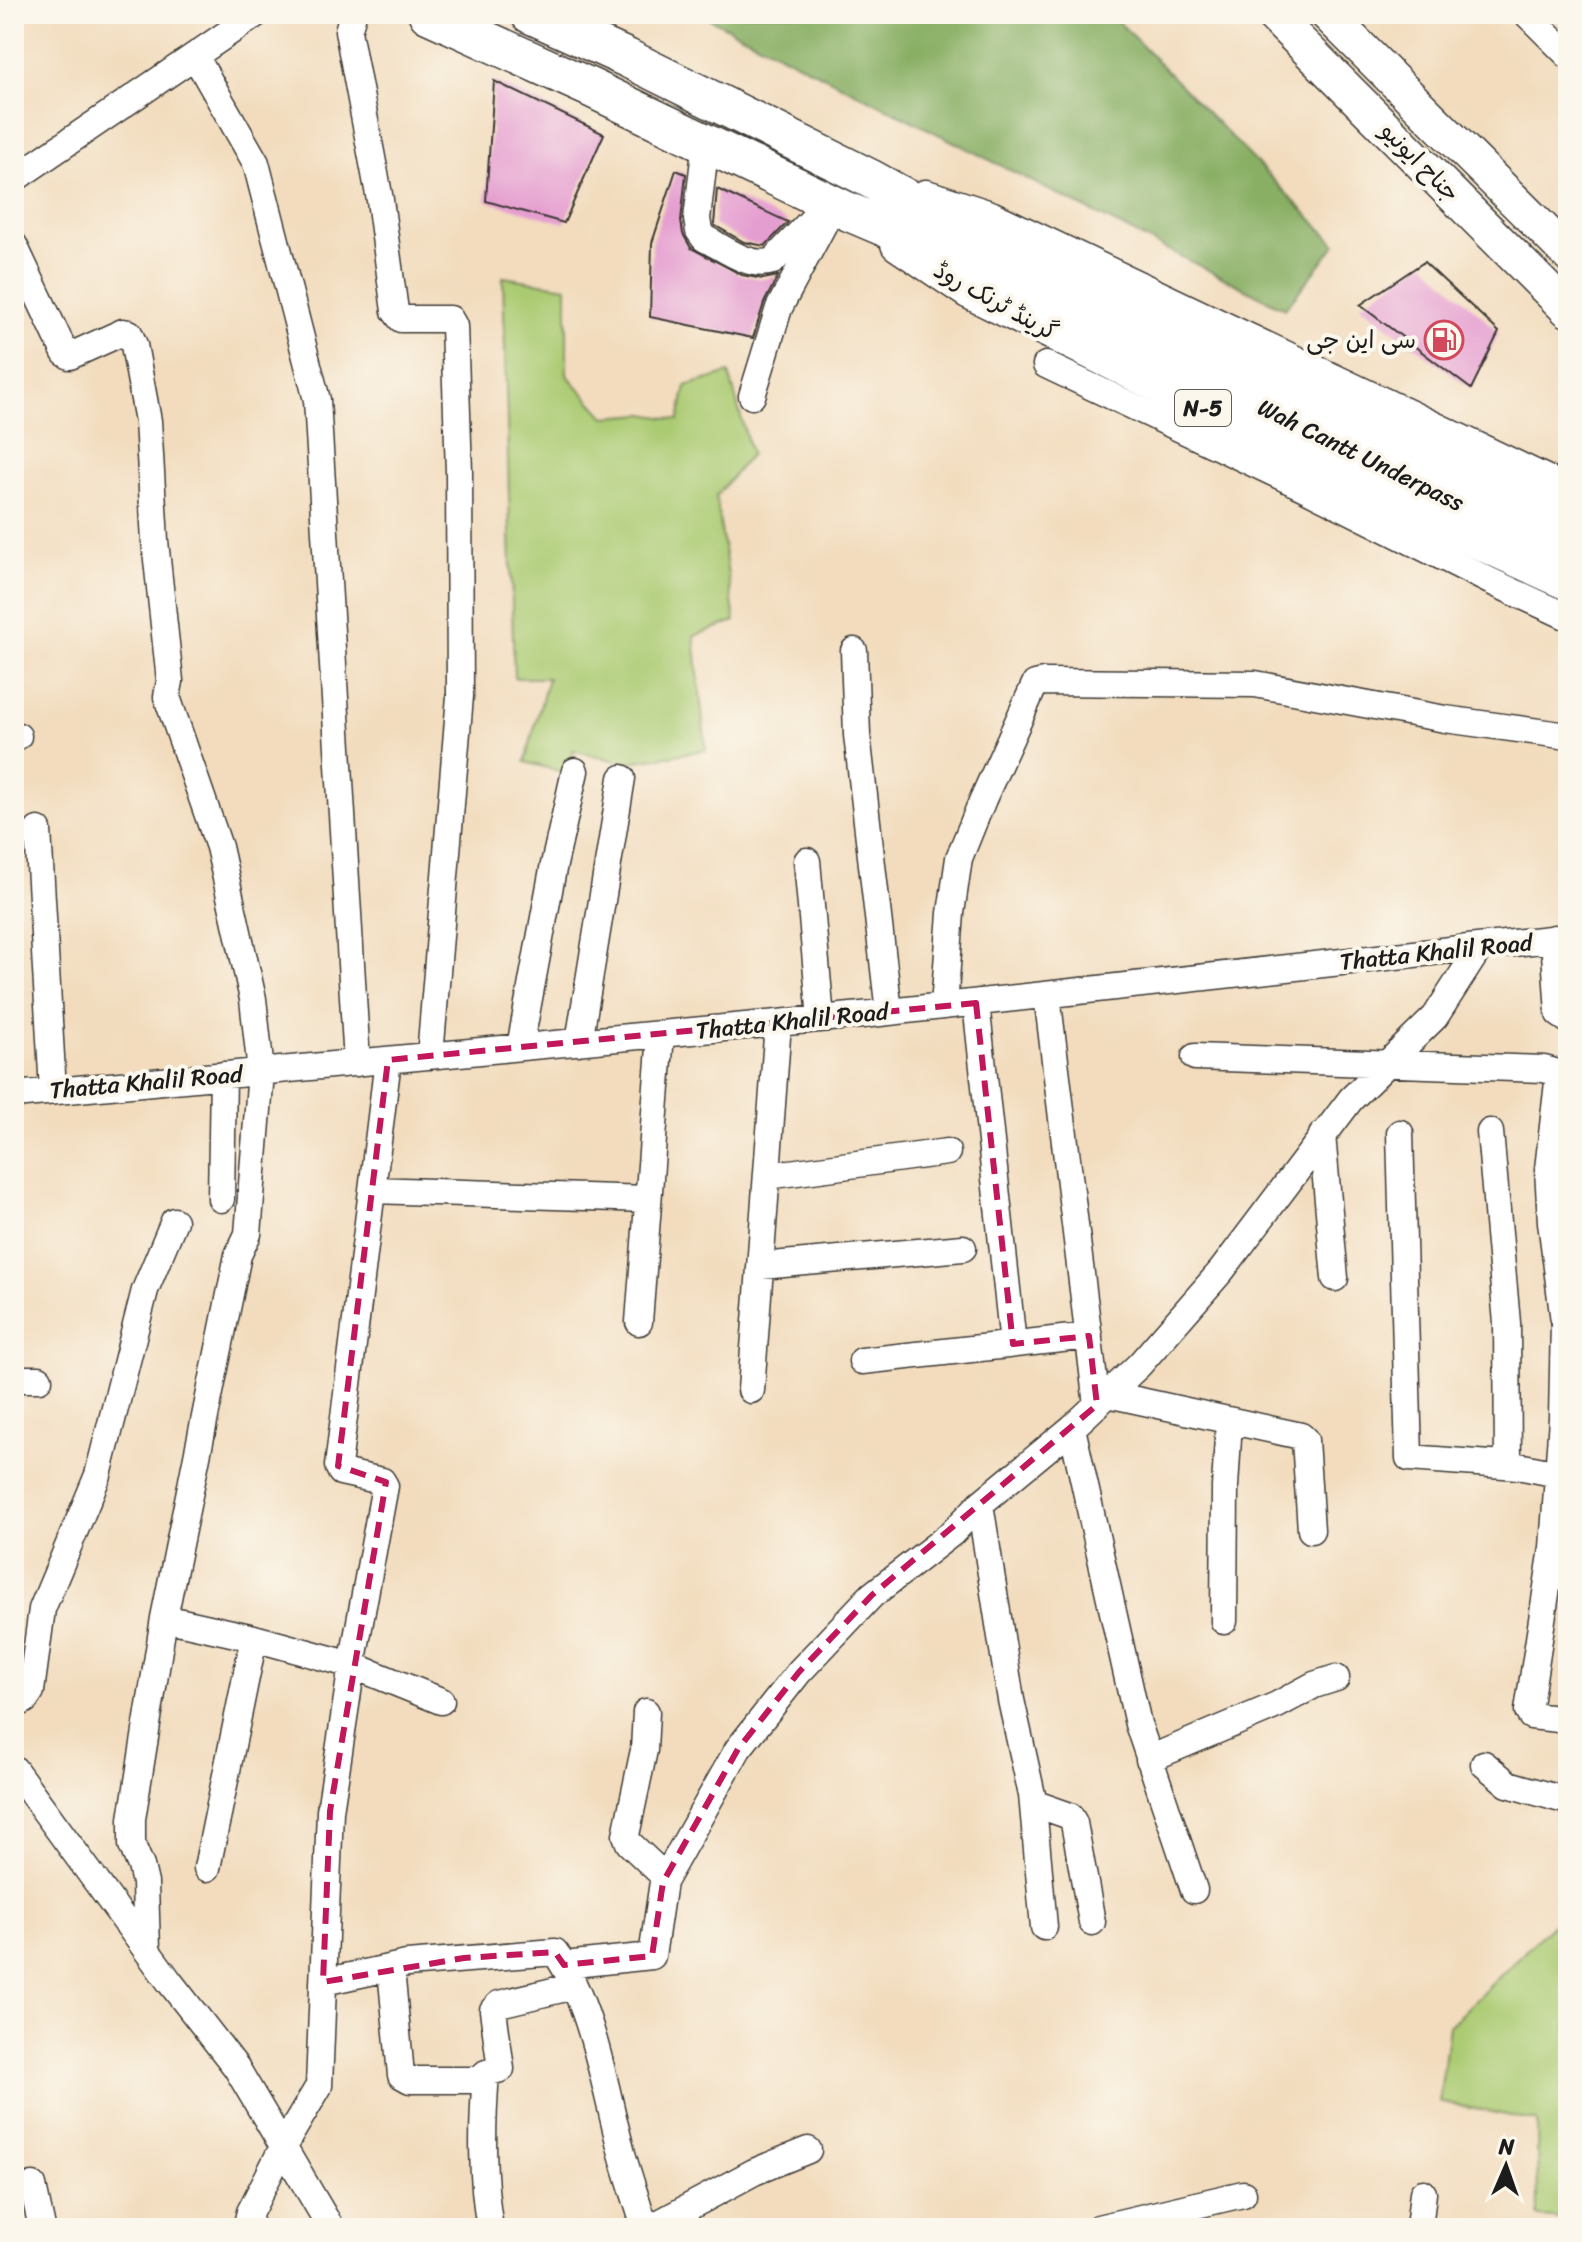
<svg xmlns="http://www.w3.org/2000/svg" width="1582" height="2242" font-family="Sriracha,'Playpen Sans Arabic',sans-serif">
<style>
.green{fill:#abcb72;stroke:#647447;stroke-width:2}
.forest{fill:#88af64;stroke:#526640;stroke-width:2}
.building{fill:#e59ed0}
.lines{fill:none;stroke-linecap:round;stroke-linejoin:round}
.minor-casing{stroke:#3c3934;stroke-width:29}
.major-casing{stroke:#3c3934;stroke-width:37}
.highway-casing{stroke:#3c3934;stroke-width:41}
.minor{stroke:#fff;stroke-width:26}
.major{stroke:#fff;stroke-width:34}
.highway{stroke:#fff;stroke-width:38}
.marked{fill:none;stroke:#c2185b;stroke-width:6;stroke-dasharray:16 10;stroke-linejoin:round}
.labels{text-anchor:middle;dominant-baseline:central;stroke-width:8;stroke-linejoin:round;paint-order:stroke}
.shield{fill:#fbf7ec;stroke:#5f5e5a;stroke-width:2}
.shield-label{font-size:22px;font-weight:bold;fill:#1c1c1c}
.street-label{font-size:24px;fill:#1c1c1c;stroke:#fbf7ec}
.poi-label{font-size:24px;fill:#1c1c1c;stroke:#fbf7ec;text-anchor:end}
</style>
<rect width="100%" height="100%" fill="#fbf7ec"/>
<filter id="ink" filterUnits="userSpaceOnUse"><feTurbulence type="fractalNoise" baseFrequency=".0125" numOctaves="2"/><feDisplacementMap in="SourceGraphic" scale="16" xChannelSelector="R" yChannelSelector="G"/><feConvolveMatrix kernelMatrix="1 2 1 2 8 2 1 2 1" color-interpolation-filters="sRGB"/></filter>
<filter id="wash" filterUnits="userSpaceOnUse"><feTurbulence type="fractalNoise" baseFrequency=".006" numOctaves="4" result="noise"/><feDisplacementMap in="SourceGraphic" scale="32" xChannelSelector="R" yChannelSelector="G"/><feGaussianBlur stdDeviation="1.8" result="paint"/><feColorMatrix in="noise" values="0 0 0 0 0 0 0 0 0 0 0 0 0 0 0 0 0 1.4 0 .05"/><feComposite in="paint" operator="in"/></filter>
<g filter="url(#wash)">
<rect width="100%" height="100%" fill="#f2dcbd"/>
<path class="green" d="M503 277 567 287V375L605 417 644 414 679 420 686 386 729 373 751 454 716 496 735 621 694 636 706 750 624 763 573 750 570 774 525 762 548 678H514Z
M1568 1915V2219L1538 2217 1537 2121 1439 2102 1449 2026 1560 1917Z"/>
<path class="forest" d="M700 14H1111L1336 244 1285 309Z"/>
<g id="blocks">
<path class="building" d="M494 81 604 134 564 223 486 201Z
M676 170 686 174 681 221 683 234 691 248 742 275 763 279 778 276 764 303 753 338 650 317 652 243Z
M717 189 788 222 765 246 744 242 714 225Z
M1424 262 1499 332 1471 389 1360 305Z"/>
</g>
</g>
<g filter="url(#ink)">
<use href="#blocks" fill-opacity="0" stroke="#3c3934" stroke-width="2"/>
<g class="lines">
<g class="minor-casing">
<path id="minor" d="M353 14 348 31 380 200 395 311 401 319H450L454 326 459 472 460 696 430 1056
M1527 14 1568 55
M195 56 256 163 317 400 357 1063
M706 142 697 219 699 231 704 238C724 248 750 269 773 261L829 202
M14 179 256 14
M14 245 65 353 70 356 123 332 129 333 134 345 148 421 155 541 170 681 167 697 219 847 253 999 261 1072 248 1234 238 1255 164 1618 132 1819V1845L141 1866 145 1883 147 1950
M1046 365 1297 484 1490 581 1568 617
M752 396 779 308 828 216
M854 651 857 735 889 1012
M14 736H18
M38 830 53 1091
M807 861 821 1019
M1554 938 1559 1014 1568 1020
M1047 995 1097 1405
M976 1003 1013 1344
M944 1006 951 913 959 858 983 799 1035 684 1043 682 1255 684 1445 719 1568 736
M579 1042 622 778
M520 1047 553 869 575 771
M1195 1057 1544 1069 1568 1076
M1559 1074 1548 1169 1551 1222 1564 1321 1562 1418 1553 1548 1528 1711 1531 1716 1568 1720
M14 1095 862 1015 1568 937
M1490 1132 1507 1323 1508 1465
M1400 1133 1409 1458 1518 1466 1568 1476
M1322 1135 1335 1278
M767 1176 947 1152
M372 1190 648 1199
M221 1199 223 1075
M761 1266 963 1248
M639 1322 661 1034
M862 1361 1089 1336
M14 1379H39
M751 1390 778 1023
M1108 1394 1301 1436 1305 1440 1311 1530
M1072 1428 1138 1724 1194 1890
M980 1504 1011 1700 1032 1795 1044 1927
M164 1618 254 1638 352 1665 441 1701
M1224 1621 1225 1487 1229 1421
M14 1706 25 1700 31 1691 42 1609 98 1475 145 1290 174 1221
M646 1712 644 1750 626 1835 629 1843 665 1877
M1149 1759 1277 1705 1314 1685 1336 1678
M1484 1764 1508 1784 1568 1801
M14 1769 169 1981 236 2067 331 2228
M1033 1803 1070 1816 1074 1823 1092 1922
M207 1868 254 1638
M564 1965 652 1956 663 1882 738 1749 799 1672 872 1595 952 1533 980 1504 1072 1428 1139 1365 1222 1270 1351 1099 1435 1017 1480 947
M391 1969 401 2075 410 2080H486
M323 1982 407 1964 555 1952C594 2007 605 2092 623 2157 630 2181 638 2204 645 2228
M33 2186 42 2228
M246 2228 250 2212 284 2145 319 2086 330 1811 352 1665 385 1486 382 1481 341 1472 338 1466 388 1060
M490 2228C481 2176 482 2126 486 2073L501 2069 493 2010 499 2004 574 1986
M650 2228 754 2172 808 2150
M1098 2228 1243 2194
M1419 2228 1423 2193"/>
</g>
<g class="major-casing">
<path id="major" d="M1272 14 1568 310
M1327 14 1568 254
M926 197 990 218 1568 493
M898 244 968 291 1415 513 1568 583"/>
</g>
<g class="highway-casing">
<path id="highway" d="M428 14 591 88 849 212 974 265 1568 557
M530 14 627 58 869 178 980 239 1568 520"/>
</g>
<use href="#minor" class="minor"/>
<use href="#major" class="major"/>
<use href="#highway" class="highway"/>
</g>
</g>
<path class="marked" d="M976 1003 1013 1344 1089 1336 1097 1405 872 1595 799 1672 738 1749 663 1882 652 1956 564 1965 555 1952 464 1958 323 1982 330 1811 386 1482 338 1466 388 1060Z"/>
<defs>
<g id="fuel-ring" transform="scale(2)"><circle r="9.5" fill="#fbf7ec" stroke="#d1495b" stroke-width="1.5"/><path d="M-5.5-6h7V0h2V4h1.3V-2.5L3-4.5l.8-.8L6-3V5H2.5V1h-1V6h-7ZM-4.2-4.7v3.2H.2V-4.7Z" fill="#d1495b"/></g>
</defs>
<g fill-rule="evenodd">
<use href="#fuel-ring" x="1444" y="340"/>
</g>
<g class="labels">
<rect class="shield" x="1175" y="390" width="56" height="36" rx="6"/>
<g class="shield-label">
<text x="1203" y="408">N-5</text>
</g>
<g class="street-label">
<text transform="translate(1420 162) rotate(45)">جناح ایونیو</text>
<text transform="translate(996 301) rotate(29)">گرینڈ ٹرنک روڈ</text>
<text transform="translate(1361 455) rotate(26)">Wah Cantt Underpass</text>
<text transform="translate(1436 952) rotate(-6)">Thatta Khalil Road</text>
<text transform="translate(792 1021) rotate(-6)">Thatta Khalil Road</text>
<text transform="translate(146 1082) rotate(-5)">Thatta Khalil Road</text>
</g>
<g class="poi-label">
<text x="1416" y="340">سی این جی</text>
</g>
</g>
<rect width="1582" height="2242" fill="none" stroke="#fbf7ec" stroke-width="48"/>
<g transform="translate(1506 2166) rotate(2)" stroke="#fbf7ec" stroke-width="6" paint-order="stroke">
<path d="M0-6L14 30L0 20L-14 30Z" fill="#1c1c1c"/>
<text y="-12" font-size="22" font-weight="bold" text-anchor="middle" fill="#1c1c1c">N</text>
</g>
</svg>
